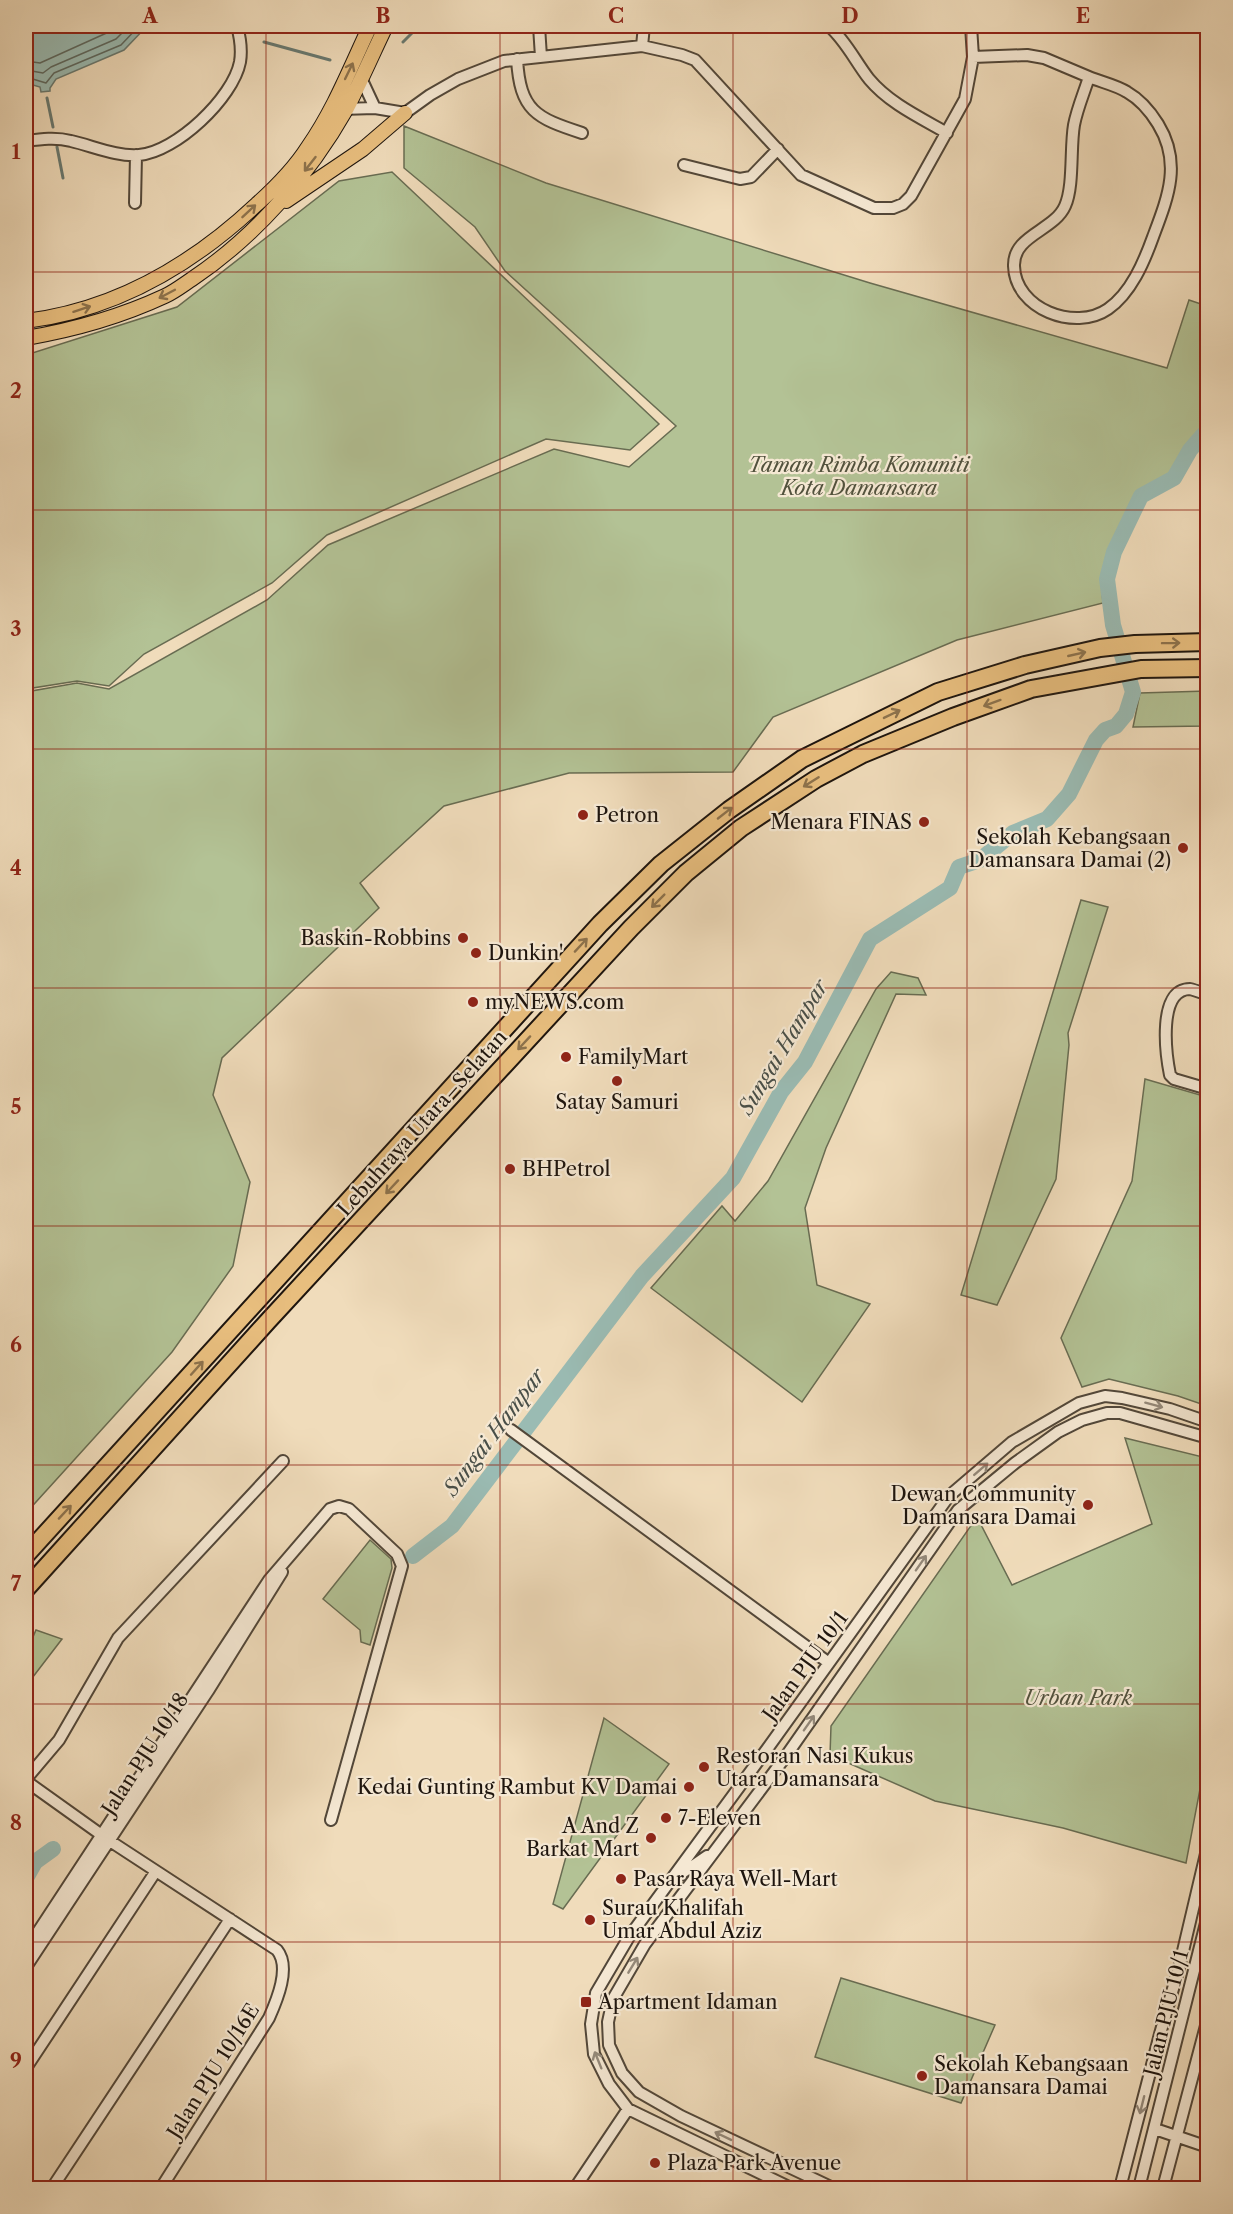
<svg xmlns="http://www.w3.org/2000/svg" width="1233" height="2214" font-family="'Libre Caslon Text',serif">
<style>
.green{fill:#b3c295;stroke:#686c52;stroke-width:1.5}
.water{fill:#9abbb3;stroke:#687971;stroke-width:1.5}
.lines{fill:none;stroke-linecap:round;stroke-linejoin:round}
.shore{stroke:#5c6860;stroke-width:1.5}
.stream{stroke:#687971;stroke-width:3}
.river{stroke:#9abbb3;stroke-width:16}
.minor-casing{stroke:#524739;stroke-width:14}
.major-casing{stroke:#1e150e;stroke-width:16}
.highway-casing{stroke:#1e150e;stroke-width:20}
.minor{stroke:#f5e8d3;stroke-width:10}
.major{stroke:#e8be7e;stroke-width:14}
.highway{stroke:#e8be7e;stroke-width:16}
.oneway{stroke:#8d724c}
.oneway2{stroke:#94897a}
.grid{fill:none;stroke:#8f2418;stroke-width:1.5;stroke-opacity:0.55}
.poi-dot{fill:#8f2418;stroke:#f5e8d3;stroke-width:2}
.labels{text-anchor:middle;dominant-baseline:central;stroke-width:4.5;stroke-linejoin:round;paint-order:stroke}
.park-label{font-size:20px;font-style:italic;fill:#52523d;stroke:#f5e8d3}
.poi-label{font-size:20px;fill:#1e150e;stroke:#f5e8d3;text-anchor:start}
.street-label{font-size:20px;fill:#1e150e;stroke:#f5e8d3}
.water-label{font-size:21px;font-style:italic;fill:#494f48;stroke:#f5e8d3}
.neatline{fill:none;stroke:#8f2418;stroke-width:2}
.grid-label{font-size:20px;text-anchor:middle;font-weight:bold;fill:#8f2418}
</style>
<rect width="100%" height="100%" fill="#f0dcbb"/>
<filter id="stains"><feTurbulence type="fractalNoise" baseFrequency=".00333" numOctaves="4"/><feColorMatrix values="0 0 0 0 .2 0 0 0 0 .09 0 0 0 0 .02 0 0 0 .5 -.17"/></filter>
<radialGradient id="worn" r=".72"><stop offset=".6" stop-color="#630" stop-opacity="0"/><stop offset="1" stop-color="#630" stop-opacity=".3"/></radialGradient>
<path class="green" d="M404 126 546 183 870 283 1167 368 1189 300 1207 306V428L1200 431 1185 447 1170 473 1137 493 1109 551 1101 579 1103 603 957 640 773 717 733 772 569 773 444 806 360 883 379 908 222 1058 213 1095 250 1182 233 1266 172 1352 26 1513V692L77 683 109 689 267 600 328 545 554 449 629 467 676 426 505 271 475 227 404 168Z
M392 172 659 424 630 450 546 439 327 535 272 583 144 654 109 686 77 681 26 689V355L177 307 339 181Z
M1207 691V726L1133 727 1140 693Z
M1081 900 1108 907 1068 1033 1069 1045 1056 1179 997 1305 961 1295Z
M891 972 918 978 926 995 896 994 826 1148 805 1208 817 1285 870 1304 802 1402 651 1288 722 1206 735 1221 768 1181 876 989Z
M1145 1079 1207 1097V1406L1178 1396 1109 1379 1082 1387 1061 1338 1132 1181Z
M1125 1438 1207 1458V1752L1186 1863 1063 1828 935 1801 830 1755 831 1726 977 1517 1012 1585 1152 1524Z
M370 1540 391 1559 392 1568 370 1645 361 1642 360 1630 323 1599Z
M36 1630 62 1639 26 1686V1653Z
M604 1718 669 1764 563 1909 553 1904Z
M841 1978 995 2025 961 2103 815 2057Z"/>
<path class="water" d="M26 26H147L124 50 56 79 50 88V91L41 92 40 87 26 83Z"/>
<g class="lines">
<path class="shore" d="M26 61 40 63 111 31 116 26
M26 70 43 73 51 67 116 39 129 26
M26 77 46 83 54 73 121 45 139 26"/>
<path class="stream" d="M264 42 330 60
M403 42 419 26
M47 98 53 127
M57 147 63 178"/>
<path class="river" d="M413 1556 452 1526 642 1276 733 1178 781 1092 805 1062 870 939 950 888 959 867 980 860 1013 833 1047 819 1069 794 1096 740 1105 730 1116 726 1126 714 1133 692 1113 625 1107 579 1114 552 1141 496 1174 478 1190 450 1203 435 1208 433
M26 1878 35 1862 53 1849"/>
<g class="minor-casing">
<path id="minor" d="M539 26 541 57
M829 26C846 41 855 61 869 79 889 103 919 117 947 133
M642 46 644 26
M973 57 1027 55 1044 58 1089 77
M517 59C520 111 536 118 582 133
M1089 77C1101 82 1116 85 1127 92 1141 100 1150 111 1158 124 1182 163 1168 197 1153 237 1144 262 1131 293 1108 309 1075 332 1015 309 1014 266 1013 235 1054 231 1065 206 1074 186 1070 148 1074 125 1077 109 1084 93 1089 77Z
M361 78 375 108
M341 109 375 108 405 113 430 95 458 79 504 61 642 46 682 55 695 60 801 175 874 208H893L903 204 911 196 965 99 973 57 971 26
M26 141C41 139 56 137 71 141 93 146 117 157 139 155 176 152 233 98 240 62 242 50 240 37 237 26
M684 165 740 179 751 177 778 149
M135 203 136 155
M1208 995C1202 993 1195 990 1190 989 1157 989 1166 1055 1170 1075L1174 1079 1208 1089
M511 1430 829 1663
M26 1779 59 1740 118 1638 283 1461
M26 1781 110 1841 277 1950C291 1967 277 2000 269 2018L161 2188
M678 1876 707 1856
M26 1950 269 1580 330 1509 339 1506 349 1509 397 1554 402 1566 331 1820
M26 1967 208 1691 282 1572
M26 2068 156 1871
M1155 2129 1208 2147
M52 2188 230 1919
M575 2188 628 2109
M791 2188 628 2109 609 2084 594 2054 591 2024 596 1993 629 1937 770 1745 949 1496 1012 1442 1079 1403 1105 1396 1122 1398 1170 1409 1208 1422
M833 2188 681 2116 639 2092 622 2073 609 2045 608 2022 613 1999 645 1944 786 1756 958 1510 1015 1463 1058 1432 1082 1420 1107 1413H1120L1208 1438
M1120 2188 1160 2034 1179 1968 1208 1845
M1139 2188 1208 1915
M1163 2188 1208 2018"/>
</g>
<g class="major-casing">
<path id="major" d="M286 201 363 149 405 113
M26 321C115 310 192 265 257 204 276 187 294 169 308 147 334 110 351 66 370 26
M26 338C73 330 122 316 165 296 174 292 183 285 192 279 256 236 309 175 347 108 361 81 373 53 386 26"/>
</g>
<g class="highway-casing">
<path id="highway" d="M26 1555 600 924 661 864 729 810 802 759 938 692 1025 665 1100 648 1135 644 1208 642
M26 1589 268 1321 631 928 686 873 741 828 816 779 863 754 953 717 1031 689 1141 669 1208 668"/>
</g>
<use href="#minor" class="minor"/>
<use href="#major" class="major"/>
<use href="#highway" class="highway"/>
</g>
<defs><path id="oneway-shaft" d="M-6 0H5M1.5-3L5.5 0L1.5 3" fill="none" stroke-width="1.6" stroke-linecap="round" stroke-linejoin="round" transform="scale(1.5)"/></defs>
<g class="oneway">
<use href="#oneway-shaft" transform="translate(349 71) rotate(-64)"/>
<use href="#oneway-shaft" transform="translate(310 164) rotate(128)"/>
<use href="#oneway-shaft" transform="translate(249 211) rotate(-43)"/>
<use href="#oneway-shaft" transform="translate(167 294) rotate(152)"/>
<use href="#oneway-shaft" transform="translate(82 309) rotate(-18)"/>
<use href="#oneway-shaft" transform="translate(1171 643) rotate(-1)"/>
<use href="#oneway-shaft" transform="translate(1077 654) rotate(-13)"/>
<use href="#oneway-shaft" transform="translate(992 703) rotate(160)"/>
<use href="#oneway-shaft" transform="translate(892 714) rotate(-26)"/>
<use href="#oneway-shaft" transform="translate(811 782) rotate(148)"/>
<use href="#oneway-shaft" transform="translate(725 813) rotate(-38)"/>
<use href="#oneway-shaft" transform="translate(658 901) rotate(135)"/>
<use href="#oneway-shaft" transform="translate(581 945) rotate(-47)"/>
<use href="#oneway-shaft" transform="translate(524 1043) rotate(133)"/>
<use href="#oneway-shaft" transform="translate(392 1187) rotate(133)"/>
<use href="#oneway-shaft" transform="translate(197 1368) rotate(-48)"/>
<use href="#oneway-shaft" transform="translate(65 1512) rotate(-47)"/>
</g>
<g class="oneway2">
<use href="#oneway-shaft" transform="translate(1154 1405) rotate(15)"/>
<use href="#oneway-shaft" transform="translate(981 1469) rotate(-41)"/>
<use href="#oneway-shaft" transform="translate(921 1563) rotate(-55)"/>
<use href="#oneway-shaft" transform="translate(809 1723) rotate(-55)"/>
<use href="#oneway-shaft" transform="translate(633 1965) rotate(-59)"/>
<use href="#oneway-shaft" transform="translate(598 2060) rotate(-112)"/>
<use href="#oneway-shaft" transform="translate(1142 2105) rotate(104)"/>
<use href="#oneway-shaft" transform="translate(723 2136) rotate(-154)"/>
</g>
<path class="grid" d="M266 26V2188M500 26V2188M733 26V2188M967 26V2188M26 272H1208M26 510H1208M26 749H1208M26 988H1208M26 1226H1208M26 1465H1208M26 1704H1208M26 1942H1208"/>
<g class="poi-dot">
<circle cx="583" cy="815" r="6"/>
<circle cx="924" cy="822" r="6"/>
<circle cx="1183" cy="848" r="6"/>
<circle cx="463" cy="938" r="6"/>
<circle cx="476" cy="953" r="6"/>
<circle cx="473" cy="1002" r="6"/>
<circle cx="566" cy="1057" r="6"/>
<circle cx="617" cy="1081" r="6"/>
<circle cx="510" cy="1169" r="6"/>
<circle cx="1088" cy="1505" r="6"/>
<circle cx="704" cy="1767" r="6"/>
<circle cx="689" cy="1787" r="6"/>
<circle cx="666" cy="1818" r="6"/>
<circle cx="651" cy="1838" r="6"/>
<circle cx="621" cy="1879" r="6"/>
<circle cx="590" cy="1920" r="6"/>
<rect x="580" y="1996" width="12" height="12" rx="3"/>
<circle cx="922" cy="2076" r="6"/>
<circle cx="655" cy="2163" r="6"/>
</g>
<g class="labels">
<g class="park-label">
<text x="859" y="465">Taman Rimba Komuniti<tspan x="859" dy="23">Kota Damansara</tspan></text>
<text x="1078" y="1698">Urban Park</text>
</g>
<g class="poi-label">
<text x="595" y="815">Petron</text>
<text x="912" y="822" text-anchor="end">Menara FINAS</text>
<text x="1171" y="837" text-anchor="end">Sekolah Kebangsaan<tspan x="1171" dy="23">Damansara Damai (2)</tspan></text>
<text x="451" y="938" text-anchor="end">Baskin-Robbins</text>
<text x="488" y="953">Dunkin'</text>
<text x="485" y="1002">myNEWS.com</text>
<text x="578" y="1057">FamilyMart</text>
<text x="617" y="1102" text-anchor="middle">Satay Samuri</text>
<text x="522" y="1169">BHPetrol</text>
<text x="1076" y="1494" text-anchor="end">Dewan Community<tspan x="1076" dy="23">Damansara Damai</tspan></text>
<text x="716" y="1756">Restoran Nasi Kukus<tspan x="716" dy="23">Utara Damansara</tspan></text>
<text x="677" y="1787" text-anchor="end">Kedai Gunting Rambut KV Damai</text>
<text x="678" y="1818">7-Eleven</text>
<text x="639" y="1826" text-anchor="end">A And Z<tspan x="639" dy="23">Barkat Mart</tspan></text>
<text x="633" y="1879">Pasar Raya Well-Mart</text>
<text x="602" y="1908">Surau Khalifah<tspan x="602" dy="23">Umar Abdul Aziz</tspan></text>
<text x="598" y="2002">Apartment Idaman</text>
<text x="934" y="2064">Sekolah Kebangsaan<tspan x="934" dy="23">Damansara Damai</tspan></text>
<text x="667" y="2163">Plaza Park Avenue</text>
</g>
<g class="street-label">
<text transform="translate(422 1123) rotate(-48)">Lebuhraya Utara–Selatan</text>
<text transform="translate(805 1666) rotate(-54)">Jalan PJU 10/1</text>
<text transform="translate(145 1754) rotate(-57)">Jalan PJU 10/18</text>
<text transform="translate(1166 2013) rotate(-76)">Jalan PJU 10/1</text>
<text transform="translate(213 2071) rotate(-58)">Jalan PJU 10/16E</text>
</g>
<g class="water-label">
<text transform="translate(783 1047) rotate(-59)">Sungai Hampar</text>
<text transform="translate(494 1432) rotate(-53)">Sungai Hampar</text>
</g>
</g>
<rect width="1233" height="2214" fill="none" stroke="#f0dcbb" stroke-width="66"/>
<rect x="33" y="33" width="1167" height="2148" class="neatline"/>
<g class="grid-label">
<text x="150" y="23">A</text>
<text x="383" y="23">B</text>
<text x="616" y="23">C</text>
<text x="850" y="23">D</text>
<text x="1083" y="23">E</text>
<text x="16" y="159">1</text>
<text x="16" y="398">2</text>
<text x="16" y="636">3</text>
<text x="16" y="875">4</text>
<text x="16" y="1114">5</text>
<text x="16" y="1352">6</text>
<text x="16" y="1591">7</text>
<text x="16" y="1830">8</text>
<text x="16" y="2068">9</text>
</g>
<rect width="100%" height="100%" filter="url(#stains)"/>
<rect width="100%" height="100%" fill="url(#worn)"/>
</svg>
